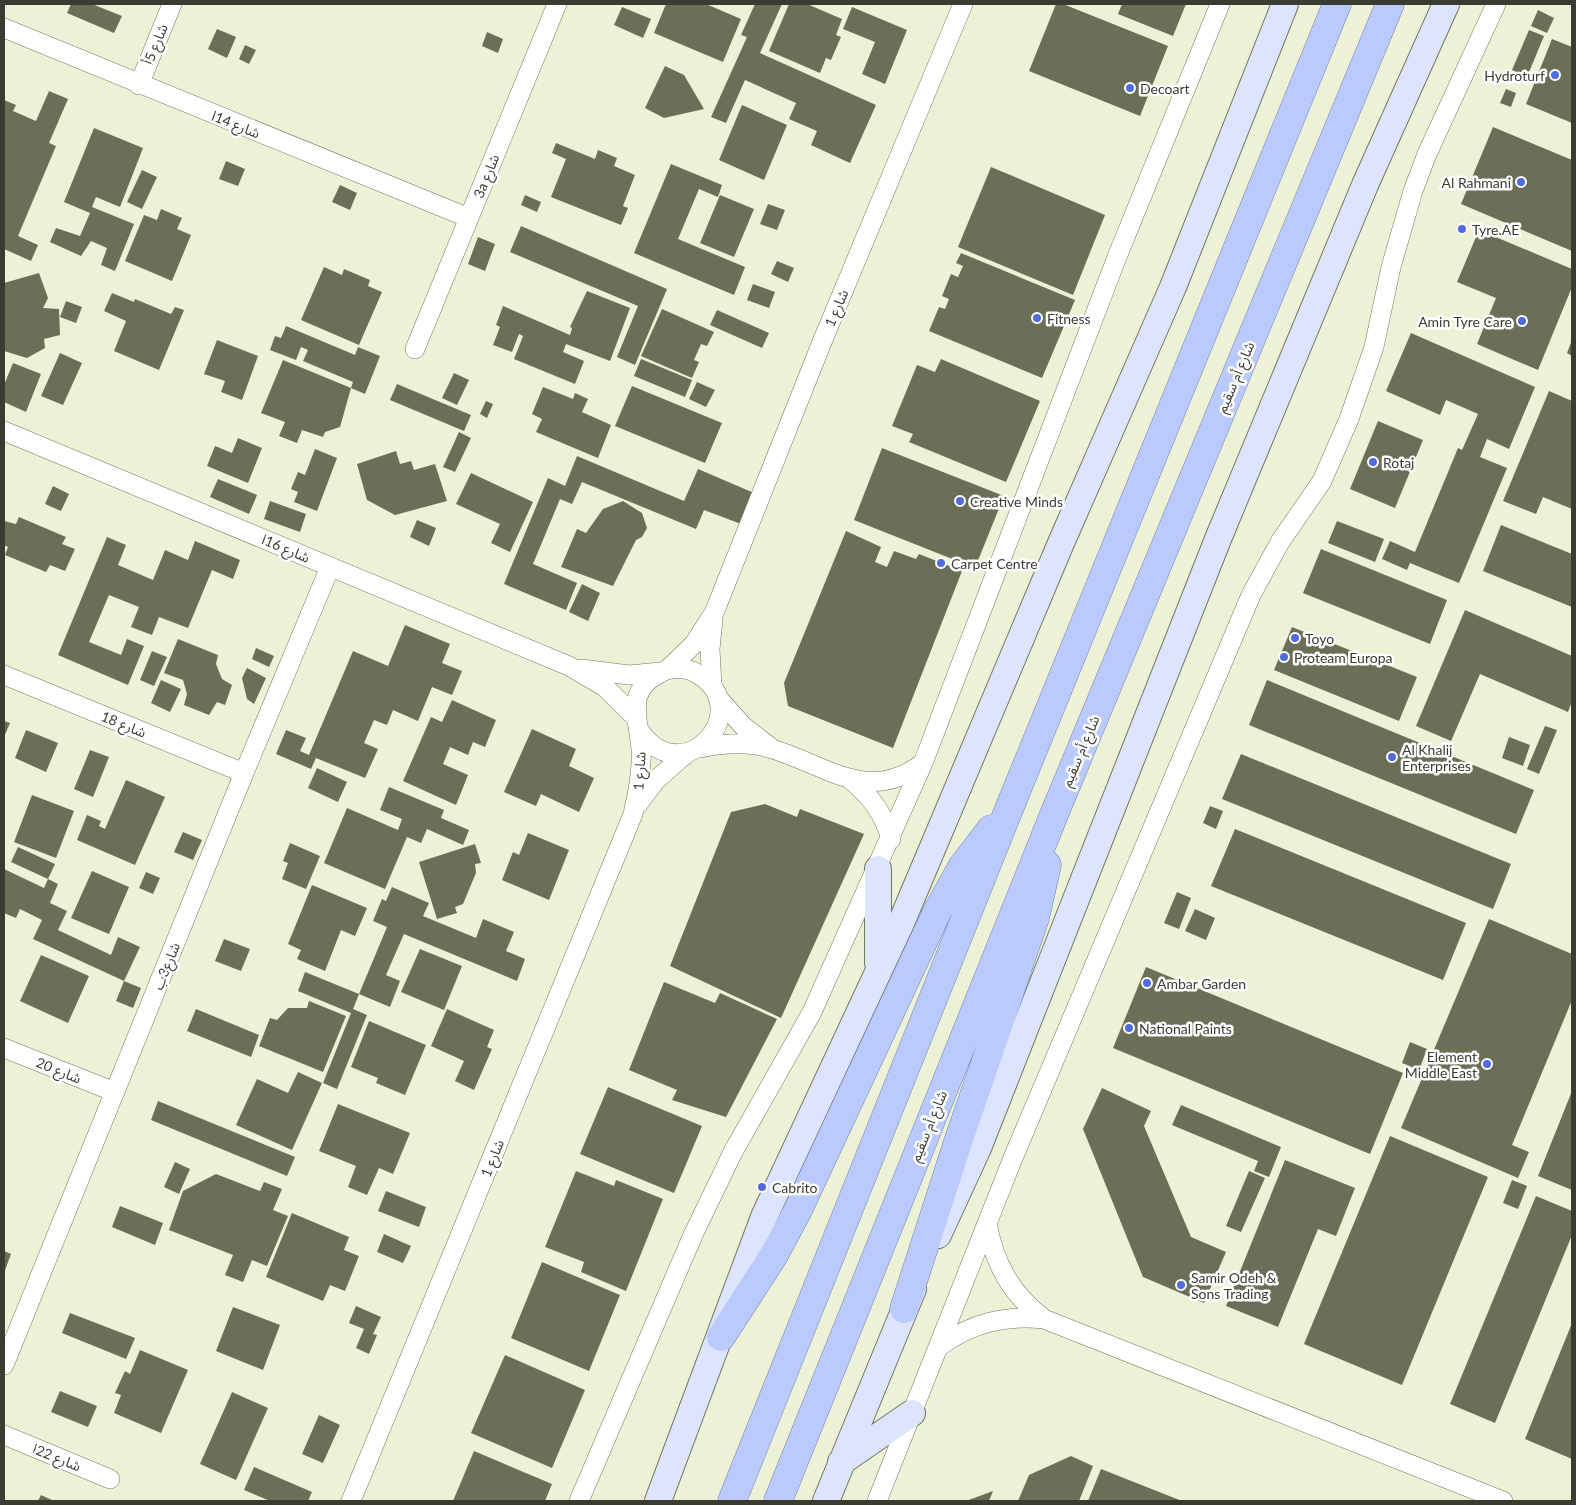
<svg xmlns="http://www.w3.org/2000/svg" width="1576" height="1505" font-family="Lato,'Noto Sans Arabic',sans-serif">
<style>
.building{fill:#6c6f58}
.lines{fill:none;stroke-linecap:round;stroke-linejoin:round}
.minor-casing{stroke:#72765f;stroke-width:20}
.secondary-casing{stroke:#72765f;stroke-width:28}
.primary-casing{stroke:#7182b5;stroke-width:29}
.minor{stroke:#fff;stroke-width:19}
.secondary{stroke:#dde5fe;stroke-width:26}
.primary{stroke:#bbcafd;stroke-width:28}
.poi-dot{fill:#516adf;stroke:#fff;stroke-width:2}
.labels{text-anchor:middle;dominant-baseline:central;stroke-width:5;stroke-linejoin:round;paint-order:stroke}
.street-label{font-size:14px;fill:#3a3c32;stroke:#fff}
.poi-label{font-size:14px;fill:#3a3c32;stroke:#fff;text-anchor:start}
</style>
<rect width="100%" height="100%" fill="#edf2d7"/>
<path class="building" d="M71 4H92L122 16 114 33 67 13Z
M666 4H706L741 19 723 62 654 33Z
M755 4H782L760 53 876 105 850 163 811 145 817 131 789 119 796 103 745 80 726 123 711 117 747 37 741 35Z
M789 4H807L842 19 836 35 841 37 831 60 826 58 820 73 769 51Z
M1056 4H1063L1168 46 1140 116 1029 71Z
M1122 4H1186L1173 36 1118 14Z
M622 7 651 19 643 38 614 25Z
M852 7 907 30 885 84 862 74 875 42 843 29Z
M1538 10 1554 18 1547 33 1531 26Z
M217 29 236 37 227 58 208 49Z
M1529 30 1544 36 1527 77 1512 70Z
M487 32 503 39 498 53 482 46Z
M1552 39 1572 47V123L1526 104Z
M245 45 256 50 249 64 239 59Z
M665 66 684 75 704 109 664 118 645 108Z
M1506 89 1516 93 1511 107 1500 103Z
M49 91 68 99 49 143 56 146 18 236 38 245 31 261 4 249V100L16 105 13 111 36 121Z
M742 105 787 125 764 180 719 160Z
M1493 127 1572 160V251L1461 204Z
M94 128 143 148 120 207 96 197 92 207 134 224 115 271 101 265 107 248 91 241 81 256 50 242 56 228 80 236 90 213 64 202Z
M556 143 595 159 598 150 617 158 614 166 635 175 623 206 628 208 621 225 551 197 566 159 552 153Z
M226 161 245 169 238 186 219 179Z
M671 164 722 185 718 197 699 189 678 239 745 267 734 295 634 253Z
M991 167 1105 215 1073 295 958 247Z
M142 170 157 177 142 209 127 202Z
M340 185 357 193 350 210 332 202Z
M525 195 541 202 537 212 521 205Z
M720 195 754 209 734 257 700 243Z
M768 204 785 210 777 230 760 224Z
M161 209 182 218 177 229 191 235 172 281 125 261 144 215 157 220Z
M521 226 667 289 635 365 617 357 638 306 510 252Z
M1479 230 1572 269V287L1538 370 1477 344 1496 298 1457 282Z
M478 237 495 244 485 271 468 264Z
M961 253 1075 300 1042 378 929 331 939 307 945 309 949 299 942 296 951 274 958 277 963 266 956 263Z
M777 261 794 268 788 282 771 274Z
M324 267 342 275 344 269 370 280 368 286 382 292 359 345 301 320Z
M39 273 48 298 43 308 59 309 60 335 44 339 45 348 27 358 4 351V283Z
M753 284 775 292 769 308 747 300Z
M587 291 630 308 610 361 566 344 563 352 584 361 575 384 514 359 523 336 519 334 512 352 493 345 500 327 496 325 503 306 570 335 572 328 570 327Z
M112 293 134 302 135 299 171 314 175 307 184 310 159 370 114 351 126 321 104 311Z
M66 301 82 307 76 323 60 317Z
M662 309 714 332 707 346 701 344 694 360 699 362 692 378 641 356Z
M717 310 769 333 762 348 710 325Z
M286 326 355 355 358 347 380 356 365 394 351 388 353 382 303 361 308 350 301 347 296 360 270 350 275 336 281 338Z
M1411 333 1535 387 1509 449 1487 439 1480 457 1507 468 1459 583 1410 563 1407 570 1382 559 1390 541 1415 552 1458 448 1462 450 1478 414 1446 400 1440 415 1386 391Z
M217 340 258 356 242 400 221 392 225 381 204 374Z
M1572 340V356L1567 353Z
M60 353 82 363 63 405 41 396Z
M641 359 692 380 685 397 634 376Z
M941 359 1040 401 1006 482 909 442 913 434 892 426 917 365 935 372Z
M283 360 351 388 340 427 325 432 323 437 302 430 297 443 279 436 285 422 261 413Z
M13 363 41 374 26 412 4 402V385Z
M454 373 469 380 457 405 442 398Z
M697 382 715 390 706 407 689 399Z
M397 384 471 415 464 431 390 400Z
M632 386 722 423 705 463 615 426Z
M543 387 573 399 575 393 588 399 582 412 611 425 598 458 536 432 542 419 532 414Z
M1549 391 1572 401V509L1543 497 1536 514 1503 501Z
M486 401 493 404 487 418 480 414Z
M1378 421 1423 440 1395 508 1350 489Z
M459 432 471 438 455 472 443 467Z
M238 438 262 448 248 483 207 466 215 446 232 453Z
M882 448 1004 496 975 568 854 520Z
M315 449 337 458 317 511 294 502 298 492 291 489 298 472 305 475Z
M396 451 400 464 411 461 414 470 435 464 447 501 395 515 367 500 357 464Z
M577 456 684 501 698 469 754 493 741 524 704 510 696 529 582 482 572 504 560 499 533 564 577 583 566 610 504 584 548 478 565 486Z
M471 473 533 502 510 552 491 543 500 524 456 504Z
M218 479 257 495 249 514 210 497Z
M53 486 69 494 61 511 45 504Z
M270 501 306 514 300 532 264 519Z
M623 501 642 513 647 528 642 537 636 540 613 586 561 567 577 529 586 533 603 509Z
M19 517 66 537 62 544 75 549 65 571 50 565 46 572 5 555 8 547 4 545V521L16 524Z
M417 520 436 528 429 546 410 537Z
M1337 521 1384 539 1375 562 1328 543Z
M1501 525 1572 554V607L1483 571Z
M846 531 881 547 875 562 887 567 894 551 916 559 919 554 962 571 893 748 788 706 784 683Z
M107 537 126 545 118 565 153 580 165 550 188 560 195 541 240 560 233 579 212 570 188 628 159 617 152 635 131 627 139 607 109 595 89 642 121 655 127 639 144 646 128 685 58 655Z
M1321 549 1447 600 1430 644 1303 593Z
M582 584 600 593 588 621 569 612Z
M1465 610 1572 656V701L1568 712 1480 674 1451 741 1416 726Z
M405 625 450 644 442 663 462 671 452 695 432 687 418 721 393 710 387 725 374 720 364 743 378 749 365 778 316 758 311 769 276 754 286 730 306 738 300 751 309 755 353 651 388 666Z
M1292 627 1417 677 1399 721 1274 670Z
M178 639 218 655 216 664 222 679 232 685 225 705 217 702 209 715 184 705 187 694 183 680 164 673Z
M256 648 274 656 269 667 252 659Z
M152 651 167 657 154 686 140 680Z
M247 668 266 678 254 704 247 699 242 678Z
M161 680 181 689 170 712 151 703Z
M1267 680 1534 790 1516 834 1249 725Z
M452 700 496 720 485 747 473 742 468 755 450 747 443 764 468 775 456 805 403 781 431 717 442 722Z
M4 721 10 723 4 737Z
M1545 726 1557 730 1539 774 1527 769Z
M532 729 576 749 569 766 594 778 579 812 541 794 536 806 504 792Z
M26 730 58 743 46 772 15 758Z
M1509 737 1530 745 1523 766 1502 758Z
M90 750 109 757 93 797 74 789Z
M1241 754 1511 864 1493 909 1222 799Z
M317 768 347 782 338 802 308 788Z
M126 780 165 797 135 865 77 840 87 815 101 821 99 826 105 829Z
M389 787 444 810 441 818 469 830 463 845 427 829 421 843 407 837 385 889 324 863 347 808 398 830 402 819 380 810Z
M32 795 74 811 56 858 14 842Z
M765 804 797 817 800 809 864 834 781 1018 670 966 731 812Z
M1210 806 1223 811 1216 829 1203 823Z
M1235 829 1466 923 1443 980 1211 886Z
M183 832 202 840 193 860 174 852Z
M528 833 569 850 549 900 502 880 513 852 519 855Z
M290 843 320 856 306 889 282 879 288 863 283 861Z
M475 844 481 863 475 864 476 873 463 904 455 907 457 913 437 919 419 862Z
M18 847 55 864 48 879 11 862Z
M4 869 44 888 48 879 58 884 50 903 67 911 58 930 111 955 118 937 140 947 124 981 33 939 42 920 20 909 16 918 4 913Z
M92 871 129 887 109 934 71 918Z
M146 872 160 878 153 894 139 888Z
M312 885 367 908 355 936 341 930 325 971 297 959 301 950 288 944Z
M392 887 429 903 423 916 476 938 483 919 514 932 506 951 525 959 517 981 404 934 386 975 400 981 390 1007 359 994 353 1009 367 1015 337 1089 323 1083 351 1013 298 991 305 972 359 994 387 927 373 921 382 899 386 901Z
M1177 892 1191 898 1179 929 1164 923Z
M1195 909 1215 918 1206 940 1185 931Z
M1489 919 1572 954V1000L1512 1145 1529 1152 1518 1178 1401 1128Z
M224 939 250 949 241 971 215 961Z
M420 949 462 966 444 1010 401 992Z
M41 955 89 976 68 1023 20 1001Z
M1146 967 1403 1073 1370 1154 1113 1048Z
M124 981 141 988 133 1008 116 1001Z
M664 982 715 1003 720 993 777 1019 726 1117 672 1100 677 1090 629 1070Z
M309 1001 346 1016 323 1072 259 1046 270 1018 277 1020 288 1008H307Z
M196 1009 259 1035 251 1057 187 1031Z
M447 1009 494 1030 487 1047 492 1049 474 1090 455 1081 464 1061 431 1046Z
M369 1021 426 1045 405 1095 376 1083 378 1078 351 1067Z
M1410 1042 1427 1049 1419 1070 1402 1063Z
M298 1072 322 1083 292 1150 236 1125 257 1079 288 1093Z
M608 1087 702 1126 674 1193 580 1154Z
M1102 1088 1151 1111 1144 1126 1191 1237 1226 1252 1204 1303 1143 1277 1083 1129Z
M1572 1091V1190L1538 1176Z
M158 1101 295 1157 287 1176 151 1120Z
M338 1104 410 1133 393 1174 379 1168 367 1195 348 1187 356 1166 319 1151Z
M1181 1105 1281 1147 1269 1177 1254 1171 1258 1161 1172 1125Z
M1390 1136 1488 1177 1402 1385 1304 1344Z
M1285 1160 1355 1188 1336 1236 1318 1229 1278 1327 1226 1306Z
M175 1162 190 1169 179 1194 164 1187Z
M576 1171 614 1186 616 1180 663 1199 626 1291 581 1272 584 1262 545 1247Z
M1249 1171 1265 1178 1241 1232 1226 1226Z
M216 1174 260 1191 264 1182 282 1189 273 1210 288 1216 267 1266 252 1260 243 1282 225 1275 233 1255 169 1230 183 1191Z
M1512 1180 1527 1186 1518 1209 1503 1203Z
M386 1191 426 1207 419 1227 378 1211Z
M1536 1196 1572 1211V1235L1495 1423 1450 1404Z
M120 1206 163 1223 155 1245 112 1227Z
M292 1213 349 1237 344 1250 359 1256 345 1291 330 1285 323 1301 266 1277Z
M384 1234 411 1246 403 1263 377 1252Z
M4 1251 11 1254 4 1273Z
M542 1262 620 1295 589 1371 511 1338Z
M356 1306 381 1317 373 1334 377 1335 369 1354 356 1348 364 1329 349 1323Z
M233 1307 280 1325 263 1370 216 1351Z
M70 1313 135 1338 126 1359 62 1333Z
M1572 1323V1459L1525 1439Z
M140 1350 188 1370 161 1433 114 1413 121 1395 115 1393 125 1371 130 1374Z
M505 1355 585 1390 552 1468 471 1433Z
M60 1391 97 1406 88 1427 51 1412Z
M232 1392 268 1408 236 1480 200 1464Z
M319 1415 340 1425 323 1463 302 1454Z
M474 1451 552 1484 545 1501H453Z
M1071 1456 1093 1466 1079 1501H1018L1029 1475Z
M254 1467 312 1492 308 1501H270L244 1490Z
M1101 1469 1182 1501H1088Z
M993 1491 989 1501H966Z
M41 1495 54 1501H38Z"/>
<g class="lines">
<g class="minor-casing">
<path id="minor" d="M4 28 469 218
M139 85 172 4
M415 349 557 4
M4 431 569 666 605 687 635 717
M582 669 629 675 661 672
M668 669 694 644 714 613 822 342 963 4
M4 675 244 773
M712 686 710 649 713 619
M718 698 743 726 770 747
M700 748C724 743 749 741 772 749 827 765 868 805 923 763
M851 780C871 796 884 814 891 839
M638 804 656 780 687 753
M4 1048 115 1092
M987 1223C994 1263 1011 1294 1044 1319L1503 1501
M940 1346C972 1323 1004 1315 1044 1319
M4 1365 244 773 330 567
M4 1435 110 1479
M351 1501 633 814C638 792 642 772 641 750 639 719 624 691 660 673 670 667 686 667 696 673 760 709 681 797 638 728
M579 1501 693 1235 733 1152 812 1012 923 763 1117 257 1220 4
M877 1501 1013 1158 1251 595 1280 542 1322 481 1349 419 1374 347 1391 267 1413 191 1427 154 1496 4"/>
</g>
<g class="secondary-casing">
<path id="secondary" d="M878 869V963
M938 1235 978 1148 1218 539 1365 185 1446 4
M841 1462 912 1413
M658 1501 764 1217 901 923 1061 543 1173 287 1285 4
M826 1501 913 1289"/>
</g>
<g class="primary-casing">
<path id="primary" d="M904 1309 959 1139 1035 918 1047 865
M721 1337 774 1255 797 1212 938 910 962 867 991 829
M732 1501 1009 809 1337 4
M778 1501 1053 817 1390 4"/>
</g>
<use href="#minor" class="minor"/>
<use href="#secondary" class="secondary"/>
<use href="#primary" class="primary"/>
</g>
<g class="poi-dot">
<circle cx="1555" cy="75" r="5"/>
<circle cx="1130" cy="88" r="5"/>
<circle cx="1521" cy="182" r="5"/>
<circle cx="1462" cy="229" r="5"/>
<circle cx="1037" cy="318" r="5"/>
<circle cx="1522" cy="321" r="5"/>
<circle cx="1373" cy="462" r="5"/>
<circle cx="960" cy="501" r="5"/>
<circle cx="941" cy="563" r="5"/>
<circle cx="1295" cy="638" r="5"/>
<circle cx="1284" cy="657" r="5"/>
<circle cx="1392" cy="757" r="5"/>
<circle cx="1147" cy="983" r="5"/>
<circle cx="1129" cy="1028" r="5"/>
<circle cx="1487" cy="1064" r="5"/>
<circle cx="762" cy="1187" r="5"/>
<circle cx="1181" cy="1285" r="5"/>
</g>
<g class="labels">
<g class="street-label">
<text transform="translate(155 44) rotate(-68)">شارع 5أ</text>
<text transform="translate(236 124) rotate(22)">شارع 14ا</text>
<text transform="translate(486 176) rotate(-68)">3a شارع</text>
<text transform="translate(836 308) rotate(-67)">شارع 1</text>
<text transform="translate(1235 377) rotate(-67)">شارع أم سقيم</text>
<text transform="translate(286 548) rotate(23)">شارع 16ا</text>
<text transform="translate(124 724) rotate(22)">شارع 18</text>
<text transform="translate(1080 751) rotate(-67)">شارع أم سقيم</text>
<text transform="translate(639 771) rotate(-86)">شارع 1</text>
<text transform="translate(166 966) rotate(-68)">شارع3ب</text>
<text transform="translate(59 1070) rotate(22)">شارع 20</text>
<text transform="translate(928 1126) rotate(-68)">شارع أم سقيم</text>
<text transform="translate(492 1158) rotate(-68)">شارع 1</text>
<text transform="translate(57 1457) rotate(22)">شارع 22ا</text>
</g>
<g class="poi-label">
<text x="1545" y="75" text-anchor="end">Hydroturf</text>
<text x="1140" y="88">Decoart</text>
<text x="1511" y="182" text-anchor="end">Al Rahmani</text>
<text x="1472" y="229">Tyre.AE</text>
<text x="1047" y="318">Fitness</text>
<text x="1512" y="321" text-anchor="end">Amin Tyre Care</text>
<text x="1383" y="462">Rotaj</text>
<text x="970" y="501">Creative Minds</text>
<text x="951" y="563">Carpet Centre</text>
<text x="1305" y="638">Toyo</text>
<text x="1294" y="657">Proteam Europa</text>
<text x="1402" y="749">Al Khalij<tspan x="1402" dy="16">Enterprises</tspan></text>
<text x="1157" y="983">Ambar Garden</text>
<text x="1139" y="1028">National Paints</text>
<text x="1477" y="1056" text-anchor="end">Element<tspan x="1477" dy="16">Middle East</tspan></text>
<text x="772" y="1187">Cabrito</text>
<text x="1191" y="1277">Samir Odeh &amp;<tspan x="1191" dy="16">Sons Trading</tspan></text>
</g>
</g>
<rect width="1576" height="1505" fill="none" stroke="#3a3c32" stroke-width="10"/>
</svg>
